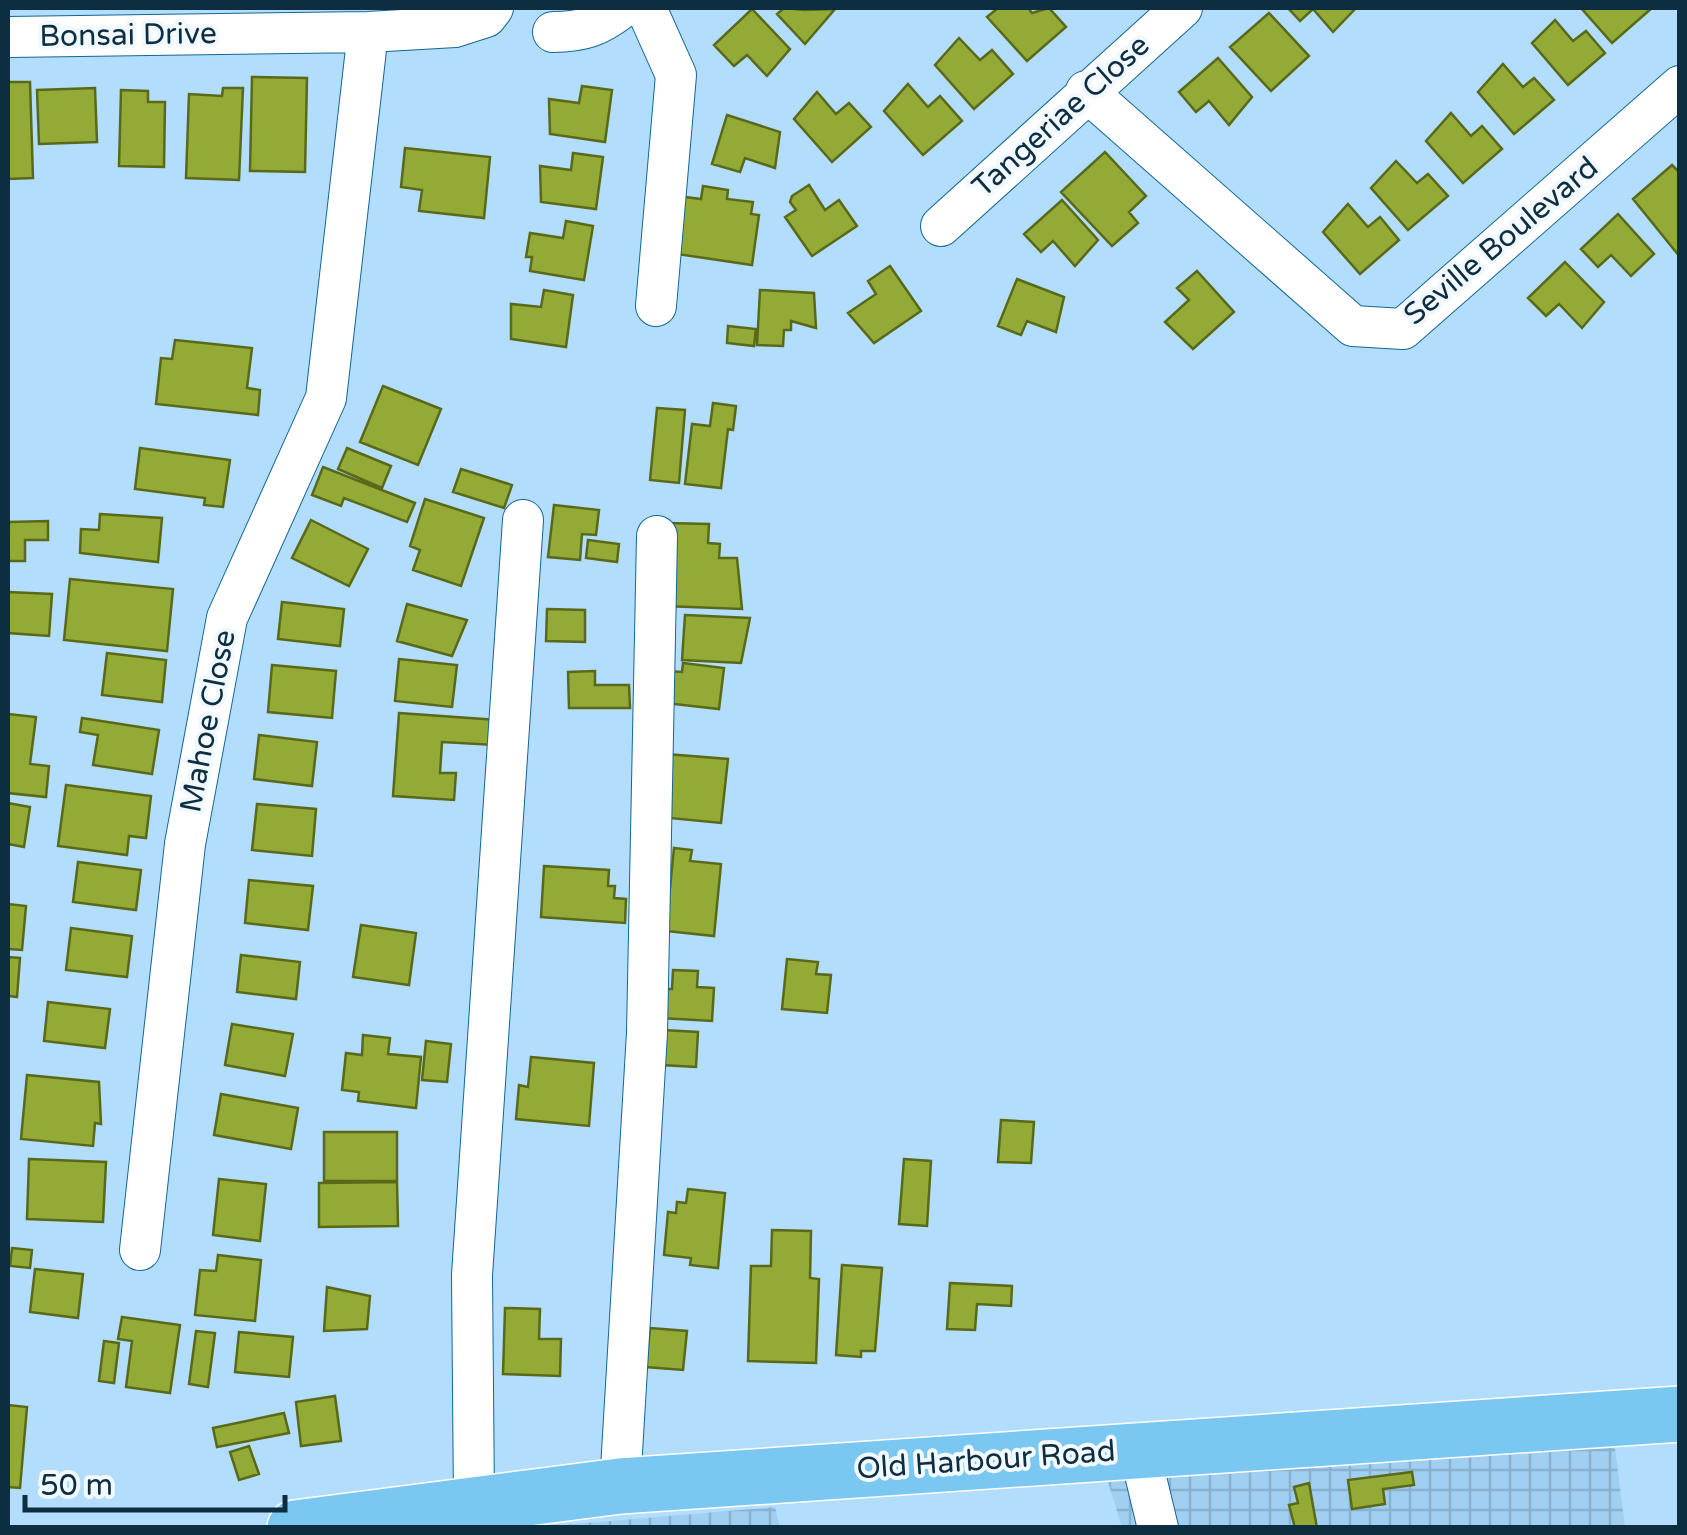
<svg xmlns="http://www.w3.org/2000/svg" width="1687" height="1535" font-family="'Varela Round',sans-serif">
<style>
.industrial{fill:url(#industrial-grid)}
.building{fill:#93ab36;stroke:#596919;stroke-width:2.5}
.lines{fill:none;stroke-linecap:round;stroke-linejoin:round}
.street-casing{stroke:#146695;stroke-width:42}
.primary-casing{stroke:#fff;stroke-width:58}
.street{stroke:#fff;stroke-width:40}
.primary{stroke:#7ac7f1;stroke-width:55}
.labels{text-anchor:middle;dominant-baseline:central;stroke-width:8;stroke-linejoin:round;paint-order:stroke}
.street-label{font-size:30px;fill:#0d2d41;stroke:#f1f8fe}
</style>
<defs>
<pattern id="industrial-grid" width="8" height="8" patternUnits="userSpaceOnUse" patternTransform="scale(2.5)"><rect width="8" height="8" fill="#a1cff2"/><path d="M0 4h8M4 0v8" fill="none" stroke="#89b2d1"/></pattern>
</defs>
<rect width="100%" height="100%" fill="#b2ddfc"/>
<path class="industrial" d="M1613 1432 1625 1527H1122L1108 1482Z
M775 1507 780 1527H539Z"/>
<path class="building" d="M784 8 804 10 835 9 805 44 777 14Z
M998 8H1028L1032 13 1049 8 1066 27 1027 61 987 17Z
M1288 8H1356L1333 32 1313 9 1300 21Z
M1581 8H1652L1612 43Z
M752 9 790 49 767 76 747 55 734 66 714 45Z
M1269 13 1309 56 1271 91 1230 47Z
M1555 20 1573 41 1586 31 1605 53 1568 85 1532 43Z
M959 38 980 60 992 50 1013 74 974 109 935 65Z
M1218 58 1252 97 1229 125 1209 101 1196 112 1179 92Z
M1503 64 1523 87 1534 78 1554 100 1514 134 1478 92Z
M252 77 307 78 305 172 250 171Z
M8 82H30L33 178 8 179Z
M908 84 928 107 940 96 962 121 923 155 884 111Z
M582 86 612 90 605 142 550 134 549 99 579 103Z
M95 88 97 142 39 144 37 90Z
M223 88H243L239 180 186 178 189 94 222 96Z
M121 90 148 91V102H165L164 167 119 166Z
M817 92 836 114 849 103 871 127 832 162 794 119Z
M1451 113 1471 136 1482 126 1502 149 1463 183 1426 141Z
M727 115 780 132 775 168 745 158 740 172 712 164Z
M405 148 490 157 484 218 419 211 422 190 401 187Z
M1105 152 1146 196 1129 212 1138 223 1112 246 1061 192Z
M573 153 603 157 596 209 541 202 540 166 571 170Z
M1396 161 1417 183 1428 174 1448 196 1408 230 1371 188Z
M1672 165 1680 173V257L1633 199Z
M809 185 825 210 839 200 857 226 812 256 785 217 796 210 790 202 792 196Z
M703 186 728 190 727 199 753 202 751 214 759 215 752 265 677 254 685 197 701 199Z
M1062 200 1098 240 1075 266 1053 241 1041 252 1024 234Z
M1348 204 1368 227 1380 217 1399 240 1360 274 1323 232Z
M1618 214 1654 254 1631 276 1611 255 1598 267 1581 249Z
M566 221 593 226 584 280 530 271 532 257H526L530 233 563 238Z
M1565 262 1604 302 1582 328 1559 304 1546 316 1528 298Z
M890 266 921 311 874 343 848 313 876 294 868 281Z
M1197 271 1234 312 1193 349 1165 322 1189 300 1177 288Z
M1017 279 1064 297 1056 332 1027 321 1021 335 998 326Z
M544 290 573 295 566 347 511 339V304L541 307Z
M760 290 814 293 816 328 791 321V330H784L783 346 757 345Z
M728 326 756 329 754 346 727 343Z
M175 340 252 348 247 388 260 390 258 415 156 404 161 358 172 359Z
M383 386 441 409 418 465 360 442Z
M713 403 736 406 733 430 728 429 721 488 685 484 692 424 710 426Z
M657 408 685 410 679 483 650 480Z
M140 448 230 460 223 507 204 505 205 498 135 489Z
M347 448 391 466 382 488 338 469Z
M323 467 415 503 407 522 344 498 341 506 312 495Z
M461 469 512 485 504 508 453 492Z
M425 499 484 518 461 586 413 570 420 550 410 546Z
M554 505 599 510 596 535 582 534 580 560 548 557Z
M100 514 162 518 158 562 80 553 81 529 99 530Z
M311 520 368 549 349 586 292 558Z
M48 521V540H25V561H8L9 522Z
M667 523 709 524 708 543 720 544 719 558H737L742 609 664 606Z
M588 540 619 544 617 562 586 558Z
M70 579 173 589 167 651 64 640Z
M8 592 52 594 49 636 8 633Z
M282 602 344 609 340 646 278 639Z
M407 604 467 620 452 656 397 641Z
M547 609 585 610V642L546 641Z
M685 615 750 618 741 663 682 660Z
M107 653 166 660 162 702 102 695Z
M399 659 457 665 452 707 395 701Z
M683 663 724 668 719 709 665 703 669 671 682 672Z
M272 665 336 671 332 718 268 712Z
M595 671V685H629L630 708H569L568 672Z
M399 713 497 720 495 745 442 742 440 773H456L454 800 393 796Z
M8 714 36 717 30 764 49 766 46 797 8 793Z
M82 718 159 730 152 774 93 765 98 735 80 732Z
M259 735 317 742 312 786 254 779Z
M666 754 728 759 721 823 659 817Z
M66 785 151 796 146 838 129 836 127 855 58 846Z
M8 803 30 807 24 847 8 844Z
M257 804 316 809 312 856 252 850Z
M674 848 692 850 690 861 721 864 714 936 657 930 670 888Z
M78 862 141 870 136 910 73 902Z
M544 866 609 870 608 886H615L614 898 626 899 625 923 541 917Z
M249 880 313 886 308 930 245 923Z
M8 904 26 906 22 950 8 949Z
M361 925 416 933 409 985 353 977Z
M71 928 132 936 127 977 66 970Z
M241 955 300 962 296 999 237 992Z
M8 957 20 958 17 997 8 996Z
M787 959 818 962 816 974 831 975 827 1013 782 1009Z
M673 970 698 971 697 987 714 988 712 1021 661 1018 662 989H672Z
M48 1002 110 1009 105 1048 44 1041Z
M232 1024 293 1034 285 1076 225 1065Z
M663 1030 698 1032 696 1067 661 1065Z
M363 1035 390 1038 388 1054 421 1057 416 1108 358 1101 359 1092 342 1090 346 1053 362 1055Z
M426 1041 451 1044 447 1082 422 1080Z
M531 1057 594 1063 589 1126 516 1119 519 1085 528 1087Z
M27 1075 99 1082 101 1124 95 1123 93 1146 21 1139Z
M221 1094 298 1108 291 1149 214 1135Z
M1001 1120 1034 1122 1031 1163 998 1162Z
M324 1132H397V1181H324Z
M29 1159 106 1162 103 1222 27 1219Z
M904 1159 931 1161 927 1226 899 1224Z
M219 1179 266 1184 260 1241 213 1235Z
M397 1182 398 1226 319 1227V1183Z
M688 1189 725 1193 718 1268 690 1265 691 1258 664 1255 668 1212 676 1213 677 1202 686 1203Z
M772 1230 811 1231 810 1278 819 1279 816 1363 748 1361 751 1266H771Z
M12 1248 32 1250 30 1268 10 1266Z
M218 1255 261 1260 255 1321 195 1315 200 1270 216 1271Z
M842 1265 882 1268 875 1351H861V1357L836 1355Z
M35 1269 83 1274 78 1318 30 1312Z
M950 1283 1012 1286 1011 1306 977 1304 975 1330 947 1329Z
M327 1287 370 1296 367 1329 324 1331Z
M505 1308 540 1309 539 1339H561L560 1376 503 1374Z
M122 1317 180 1325 170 1393 126 1387 132 1341 118 1339Z
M650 1328 687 1331 683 1370 646 1367Z
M196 1331 215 1333 208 1387 189 1384Z
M239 1332 293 1337 289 1377 235 1372Z
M104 1341 119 1343 114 1383 99 1381Z
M335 1396 341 1441 301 1446 296 1402Z
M8 1405 27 1407 20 1488 8 1487Z
M284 1413 289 1433 217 1447 213 1428Z
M249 1446 259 1474 239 1480 230 1452Z
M1412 1472 1414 1485 1383 1489 1385 1504 1352 1509 1348 1480Z
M1309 1483 1317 1528H1295L1289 1505 1298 1503 1294 1487Z"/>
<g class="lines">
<g class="street-casing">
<path id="street" d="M646 8 676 75 656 306
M553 32C583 32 599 26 622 8
M8 37 368 32 455 27 486 17 493 8
M1086 91 1353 326 1403 329 1680 86
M941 226 1182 8
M140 1250 185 844 227 618 326 398 368 32
M1139 1449 1158 1528
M620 1486 647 1033 657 536
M474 1503 472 1275 523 520"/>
</g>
<g class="primary-casing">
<path id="primary" d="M295 1528 620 1486 1680 1414"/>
</g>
<use href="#street" class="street"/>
<use href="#primary" class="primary"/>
</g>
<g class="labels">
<g class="street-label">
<text transform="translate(128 35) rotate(-1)">Bonsai Drive</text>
<text transform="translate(1061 116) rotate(-42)">Tangeriae Close</text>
<text transform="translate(1501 241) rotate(-40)">Seville Boulevard</text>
<text transform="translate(208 721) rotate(-79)">Mahoe Close</text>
<text transform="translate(986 1460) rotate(-4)">Old Harbour Road</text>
</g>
</g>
<rect width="1687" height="1535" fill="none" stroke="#0d2d41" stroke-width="20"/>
<path d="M25 1495v15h260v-15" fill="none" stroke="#0d2d41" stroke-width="5"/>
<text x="40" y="1495" font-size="30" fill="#0d2d41" stroke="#f1f8fe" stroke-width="8" paint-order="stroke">50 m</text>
</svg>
